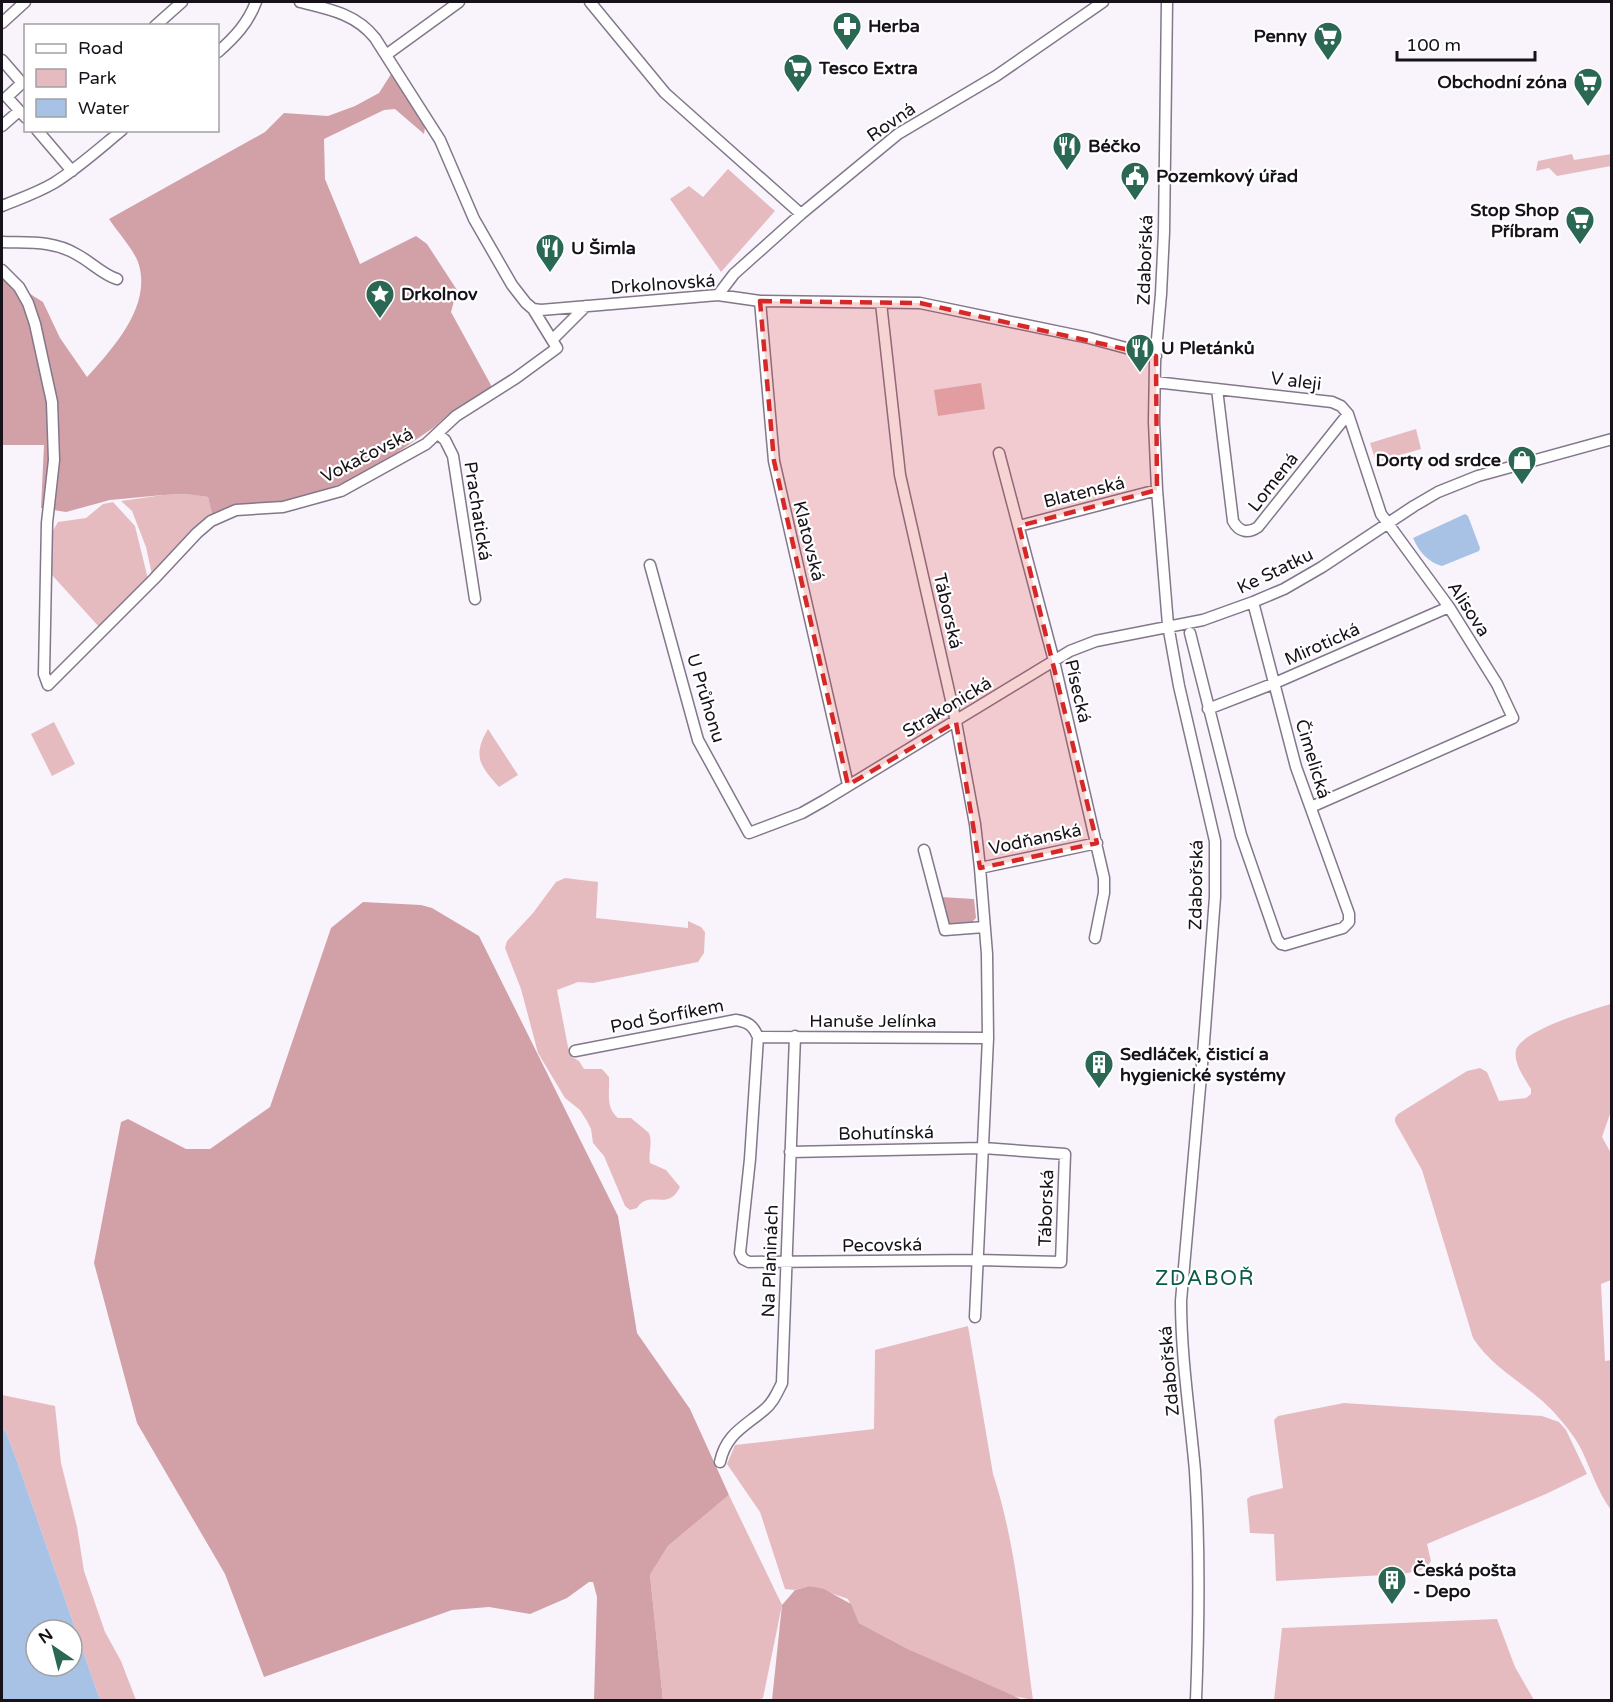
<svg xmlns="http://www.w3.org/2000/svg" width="1613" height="1702" font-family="'Varela Round',sans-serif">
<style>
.green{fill:#e5bbc0}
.forest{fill:#d2a1a7}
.water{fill:#a7c2e5;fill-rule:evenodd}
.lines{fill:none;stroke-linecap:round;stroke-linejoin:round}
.minor-casing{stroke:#83778a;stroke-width:13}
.minor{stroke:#fff;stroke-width:10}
.marked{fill:#d62828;fill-opacity:0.2;stroke:#d62828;stroke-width:4.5;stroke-dasharray:12 8;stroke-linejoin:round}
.labels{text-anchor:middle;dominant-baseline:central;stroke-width:4.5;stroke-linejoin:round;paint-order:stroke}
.poi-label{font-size:18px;font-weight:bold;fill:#171219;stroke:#fff;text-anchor:start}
.street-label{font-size:18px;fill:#171219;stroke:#fff}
.quarter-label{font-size:21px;letter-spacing:1.5px;fill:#0b5b46;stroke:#fff}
</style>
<rect width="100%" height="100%" fill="#f9f4fc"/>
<path class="green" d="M1572 154 1574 160 1611 154V166L1557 176 1549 168 1536 171 1538 161Z
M728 169 775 211 721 272 670 199 689 186 703 197Z
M981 383 985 409 938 416 934 390Z
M1416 429 1421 449 1376 462 1370 443Z
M188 494 208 497 213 518 152 575 146 547 132 511 121 501 163 495Z
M113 502 135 526 148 579 100 628 52 575 51 534 58 522 86 518 103 504Z
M54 722 75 764 52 776 31 734Z
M488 729 518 775 499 787C480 766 472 756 488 729Z
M565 878 598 882 596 918 688 928V921L701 927 705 932 704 953 698 962 593 983 578 982 557 990 568 1047 572 1057 579 1061 584 1069H602L609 1077C610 1092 605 1107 618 1118H631L649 1133C653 1144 648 1152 650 1163L666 1170 680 1187C668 1212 649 1189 637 1208L630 1210 625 1206 604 1156 593 1143 591 1129 587 1121 580 1110 565 1098 538 1053 521 989 505 948 507 941 533 913 556 882Z
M1611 1004V1111L1602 1137 1612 1155 1611 1280 1601 1284 1605 1361 1612 1360 1611 1510C1598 1493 1591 1470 1582 1451 1577 1440 1567 1427 1558 1417 1533 1387 1495 1372 1473 1338L1422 1170 1395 1122V1118L1398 1114 1467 1071 1480 1068 1487 1072 1499 1101 1526 1098 1531 1094V1089C1525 1079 1513 1063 1516 1050 1522 1030 1591 1010 1611 1004Z
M968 1326 993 1474C1016 1543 1023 1628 1033 1700L1009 1695 908 1649 859 1623 848 1599 811 1586 794 1590 785 1589 760 1512 727 1464 735 1445 874 1429 875 1350Z
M2 1395 55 1406 61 1463 77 1527 84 1571 105 1632 121 1661 136 1700H100L17 1461 6 1432 2 1428Z
M1344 1403 1542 1416 1559 1422 1566 1430 1587 1474 1546 1494 1427 1544 1431 1561 1427 1567 1421 1570 1403 1574 1276 1581 1274 1534 1250 1533 1247 1499 1251 1496 1283 1488 1274 1420 1278 1416Z
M729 1495 782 1605 763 1698 757 1700H663L650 1575 668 1546Z
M1497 1619 1515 1667 1534 1700H1274L1282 1628Z"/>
<path class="forest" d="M393 71 426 120 424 134 395 109 384 110 324 139 325 179 360 264 416 236 427 244 457 290 451 312 492 387 449 414 433 428 369 472 308 498 242 507 225 513 212 514 208 497 186 494 163 495 110 500 66 512 41 508 44 445H2V270L19 287 43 302 60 338 87 377C113 348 153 305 138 262 133 249 117 231 109 219L265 132 284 113 328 116 355 106 379 93Z
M941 897 974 899 976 918 971 923 951 926 947 922Z
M363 902 421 905 432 908 479 936 618 1216 637 1333 690 1409 729 1495 668 1546 650 1575 663 1700H594L597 1597 593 1582H589L567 1598 530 1614 489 1607 452 1610 264 1677 225 1574 137 1423 94 1263 121 1122 128 1119 186 1149H210L270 1107 331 928Z
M810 1586 824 1589 851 1604 859 1623 908 1649 1023 1700H772L782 1605 795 1590Z"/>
<path class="water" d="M1465 514 1468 516 1480 548 1479 551 1442 566C1428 562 1419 552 1413 538Z
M2 1428 6 1432 17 1461 100 1700H2ZM36 1630H72V1666H36Z"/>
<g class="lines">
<g class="minor-casing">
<path id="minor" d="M300 2C329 9 356 14 375 38L440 140 474 219 512 285 526 303 533 309 541 310 718 295 760 301 920 303 1089 338 1156 356
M590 2 665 93 801 214
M1167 2 1164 232 1161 294 1155 362 1154 422 1157 490 1168 625 1179 686 1215 841V897L1204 1042 1181 1301C1181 1358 1190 1414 1195 1471 1200 1547 1199 1624 1196 1700
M2 23 25 2
M155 26 182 2
M218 52C235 37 248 23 256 2
M386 55 459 2
M2 60 22 83 7 97 26 118
M2 126 19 111
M37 130 72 171
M2 206C19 199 37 193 54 183 78 168 100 148 122 130
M2 242C28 243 52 240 76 254 90 261 103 275 117 279
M2 270 19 287 28 303 35 324 52 402 54 460 47 523 44 674 48 685 154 579 197 533 211 521 236 510 283 507 341 491 426 444 456 416 516 378 557 348 533 309
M718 295 734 274 801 214 898 134 996 76 1103 2
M760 301 774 461 848 785
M881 303 900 475 956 722 975 824 980 868 987 954 988 1038 975 1317
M552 340 586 306
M1155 382 1332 402 1341 406 1348 414 1381 514 1449 607 1497 684 1513 718 1311 807
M1217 389 1233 521C1239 532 1248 534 1258 527L1348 414
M438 434 445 440 453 456 475 599
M999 453 1054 661 1104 878V893L1095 938
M1019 526 1157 490
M650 565 698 740 749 833 802 813 825 800 1070 651 1096 641 1203 620 1253 602 1284 589 1322 567 1414 506 1438 492 1478 476 1612 439
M1190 633 1241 835 1277 939 1281 944 1285 945 1343 928 1349 922V914L1296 767 1253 602
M1208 709 1275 683 1449 607
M924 850 945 930 984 927
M980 868 1097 843
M758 1037 988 1038
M575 1051 736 1020C748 1022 753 1025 758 1037L750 1159 740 1253 743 1259 749 1262 978 1260 1061 1262 1065 1154 983 1148 790 1152
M720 1462C726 1434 744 1427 764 1410 773 1403 777 1393 782 1383L795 1036"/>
</g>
<use href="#minor" class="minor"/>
</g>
<path class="marked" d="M760 301 920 303 1156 356 1157 490 1019 526 1097 843 980 868 956 722 848 785 774 461Z"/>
<defs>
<g id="pharmacy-pin" transform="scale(1.5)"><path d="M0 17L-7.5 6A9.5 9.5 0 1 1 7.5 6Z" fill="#2a6854" stroke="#fff"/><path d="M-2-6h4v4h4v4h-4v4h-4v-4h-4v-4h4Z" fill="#fff"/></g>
<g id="supermarket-pin" transform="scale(1.5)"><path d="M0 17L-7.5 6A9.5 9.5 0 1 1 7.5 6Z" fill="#2a6854" stroke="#fff"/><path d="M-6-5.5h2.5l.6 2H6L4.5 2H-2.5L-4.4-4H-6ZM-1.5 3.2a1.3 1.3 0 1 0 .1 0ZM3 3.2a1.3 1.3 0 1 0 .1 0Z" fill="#fff"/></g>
<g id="restaurant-pin" transform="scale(1.5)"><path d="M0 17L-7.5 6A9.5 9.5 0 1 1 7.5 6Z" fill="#2a6854" stroke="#fff"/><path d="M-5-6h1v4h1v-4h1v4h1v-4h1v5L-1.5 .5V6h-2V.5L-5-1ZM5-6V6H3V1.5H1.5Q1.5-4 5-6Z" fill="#fff"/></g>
<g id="civic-pin" transform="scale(1.5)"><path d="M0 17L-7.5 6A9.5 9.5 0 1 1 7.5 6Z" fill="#2a6854" stroke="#fff"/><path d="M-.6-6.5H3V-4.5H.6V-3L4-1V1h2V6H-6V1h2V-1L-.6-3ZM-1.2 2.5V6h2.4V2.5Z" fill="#fff"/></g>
<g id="sight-pin" transform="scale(1.5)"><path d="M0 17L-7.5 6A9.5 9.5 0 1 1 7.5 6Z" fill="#2a6854" stroke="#fff"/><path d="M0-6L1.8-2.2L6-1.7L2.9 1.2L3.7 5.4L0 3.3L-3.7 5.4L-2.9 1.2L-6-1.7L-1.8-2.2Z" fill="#fff"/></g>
<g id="shop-pin" transform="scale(1.5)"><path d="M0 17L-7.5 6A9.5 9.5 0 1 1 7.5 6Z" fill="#2a6854" stroke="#fff"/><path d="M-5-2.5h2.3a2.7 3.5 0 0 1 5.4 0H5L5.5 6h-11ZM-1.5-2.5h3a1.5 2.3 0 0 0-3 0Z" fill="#fff"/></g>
<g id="building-pin" transform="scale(1.5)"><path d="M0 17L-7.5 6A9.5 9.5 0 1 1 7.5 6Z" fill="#2a6854" stroke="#fff"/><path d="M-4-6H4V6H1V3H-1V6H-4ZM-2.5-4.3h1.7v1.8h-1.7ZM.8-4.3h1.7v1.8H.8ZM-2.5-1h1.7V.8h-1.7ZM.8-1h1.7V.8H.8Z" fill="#fff"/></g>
</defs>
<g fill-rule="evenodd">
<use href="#pharmacy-pin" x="847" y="26"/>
<use href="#supermarket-pin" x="1328" y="36"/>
<use href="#supermarket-pin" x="798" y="68"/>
<use href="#supermarket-pin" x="1588" y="82"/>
<use href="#restaurant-pin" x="1067" y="146"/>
<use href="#civic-pin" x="1135" y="176"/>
<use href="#supermarket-pin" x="1580" y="220"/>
<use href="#restaurant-pin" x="550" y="248"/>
<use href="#sight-pin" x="380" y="294"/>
<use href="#restaurant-pin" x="1140" y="348"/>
<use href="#shop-pin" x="1522" y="460"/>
<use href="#building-pin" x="1099" y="1064"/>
<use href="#building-pin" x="1392" y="1580"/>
</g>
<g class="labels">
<g class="poi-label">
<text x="868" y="26">Herba</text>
<text x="1307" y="36" text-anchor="end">Penny</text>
<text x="819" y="68">Tesco Extra</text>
<text x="1567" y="82" text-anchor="end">Obchodní zóna</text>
<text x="1088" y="146">Béčko</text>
<text x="1156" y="176">Pozemkový úřad</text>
<text x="1559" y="210" text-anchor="end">Stop Shop<tspan x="1559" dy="21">Příbram</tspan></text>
<text x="571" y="248">U Šimla</text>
<text x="401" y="294">Drkolnov</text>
<text x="1161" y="348">U Pletánků</text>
<text x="1501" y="460" text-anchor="end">Dorty od srdce</text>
<text x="1120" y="1054">Sedláček, čisticí a<tspan x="1120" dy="21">hygienické systémy</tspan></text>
<text x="1413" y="1570">Česká pošta<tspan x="1413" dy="21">- Depo</tspan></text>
</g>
<g class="street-label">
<text transform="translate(891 122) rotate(-35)">Rovná</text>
<text transform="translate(1145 260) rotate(-88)">Zdabořská</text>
<text transform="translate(663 284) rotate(-4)">Drkolnovská</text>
<text transform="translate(1296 381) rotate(7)">V aleji</text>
<text transform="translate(367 455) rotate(-27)">Vokačovská</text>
<text transform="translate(1273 482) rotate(-52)">Lomená</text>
<text transform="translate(1084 492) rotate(-14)">Blatenská</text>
<text transform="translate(478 511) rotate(81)">Prachatická</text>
<text transform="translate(809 541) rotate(76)">Klatovská</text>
<text transform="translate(1275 571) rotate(-26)">Ke Statku</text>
<text transform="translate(1469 609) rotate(57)">Alisova</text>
<text transform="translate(948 611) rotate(77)">Táborská</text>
<text transform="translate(1322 644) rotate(-24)">Mirotická</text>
<text transform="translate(1078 691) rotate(77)">Písecká</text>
<text transform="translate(706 698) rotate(73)">U Průhonu</text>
<text transform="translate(947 707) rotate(-31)">Strakonická</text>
<text transform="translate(1313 759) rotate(73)">Čimelická</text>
<text transform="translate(1035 839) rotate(-12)">Vodňanská</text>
<text transform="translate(1196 885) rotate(-89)">Zdabořská</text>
<text transform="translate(667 1016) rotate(-11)">Pod Šorfíkem</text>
<text x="873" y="1021">Hanuše Jelínka</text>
<text transform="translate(886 1133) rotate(-1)">Bohutínská</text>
<text transform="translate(1046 1208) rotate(-88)">Táborská</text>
<text transform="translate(882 1245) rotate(-1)">Pecovská</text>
<text transform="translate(770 1261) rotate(-88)">Na Planinách</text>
<text transform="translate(1169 1371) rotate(-95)">Zdabořská</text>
</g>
<g class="quarter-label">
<text x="1205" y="1278">ZDABOŘ</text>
</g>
</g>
<rect width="1613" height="1702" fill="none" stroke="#171219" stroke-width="6"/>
<rect x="24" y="24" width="195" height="108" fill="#ffffff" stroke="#a2a0a3" stroke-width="1.5"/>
<rect x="36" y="44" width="30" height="9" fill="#ffffff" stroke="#a2a0a3" stroke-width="1.5"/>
<text x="78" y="54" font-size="18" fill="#171219">Road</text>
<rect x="36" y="69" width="30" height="18" fill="#e5bbc0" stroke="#a2a0a3" stroke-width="1.5"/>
<text x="78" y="84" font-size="18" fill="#171219">Park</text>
<rect x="36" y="99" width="30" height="18" fill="#a7c2e5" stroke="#a2a0a3" stroke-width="1.5"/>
<text x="78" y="114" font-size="18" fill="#171219">Water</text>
<g transform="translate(54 1648) rotate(325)"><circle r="28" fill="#ffffff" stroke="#a2a0a3" stroke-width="1.5"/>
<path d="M0-4.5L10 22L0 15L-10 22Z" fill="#2a6854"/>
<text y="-9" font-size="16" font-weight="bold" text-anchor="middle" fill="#171219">N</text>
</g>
<path d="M1397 51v9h138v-9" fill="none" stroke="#171219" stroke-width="3"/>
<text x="1406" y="51" font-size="18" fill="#171219" stroke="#ffffff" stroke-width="4.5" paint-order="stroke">100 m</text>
</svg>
